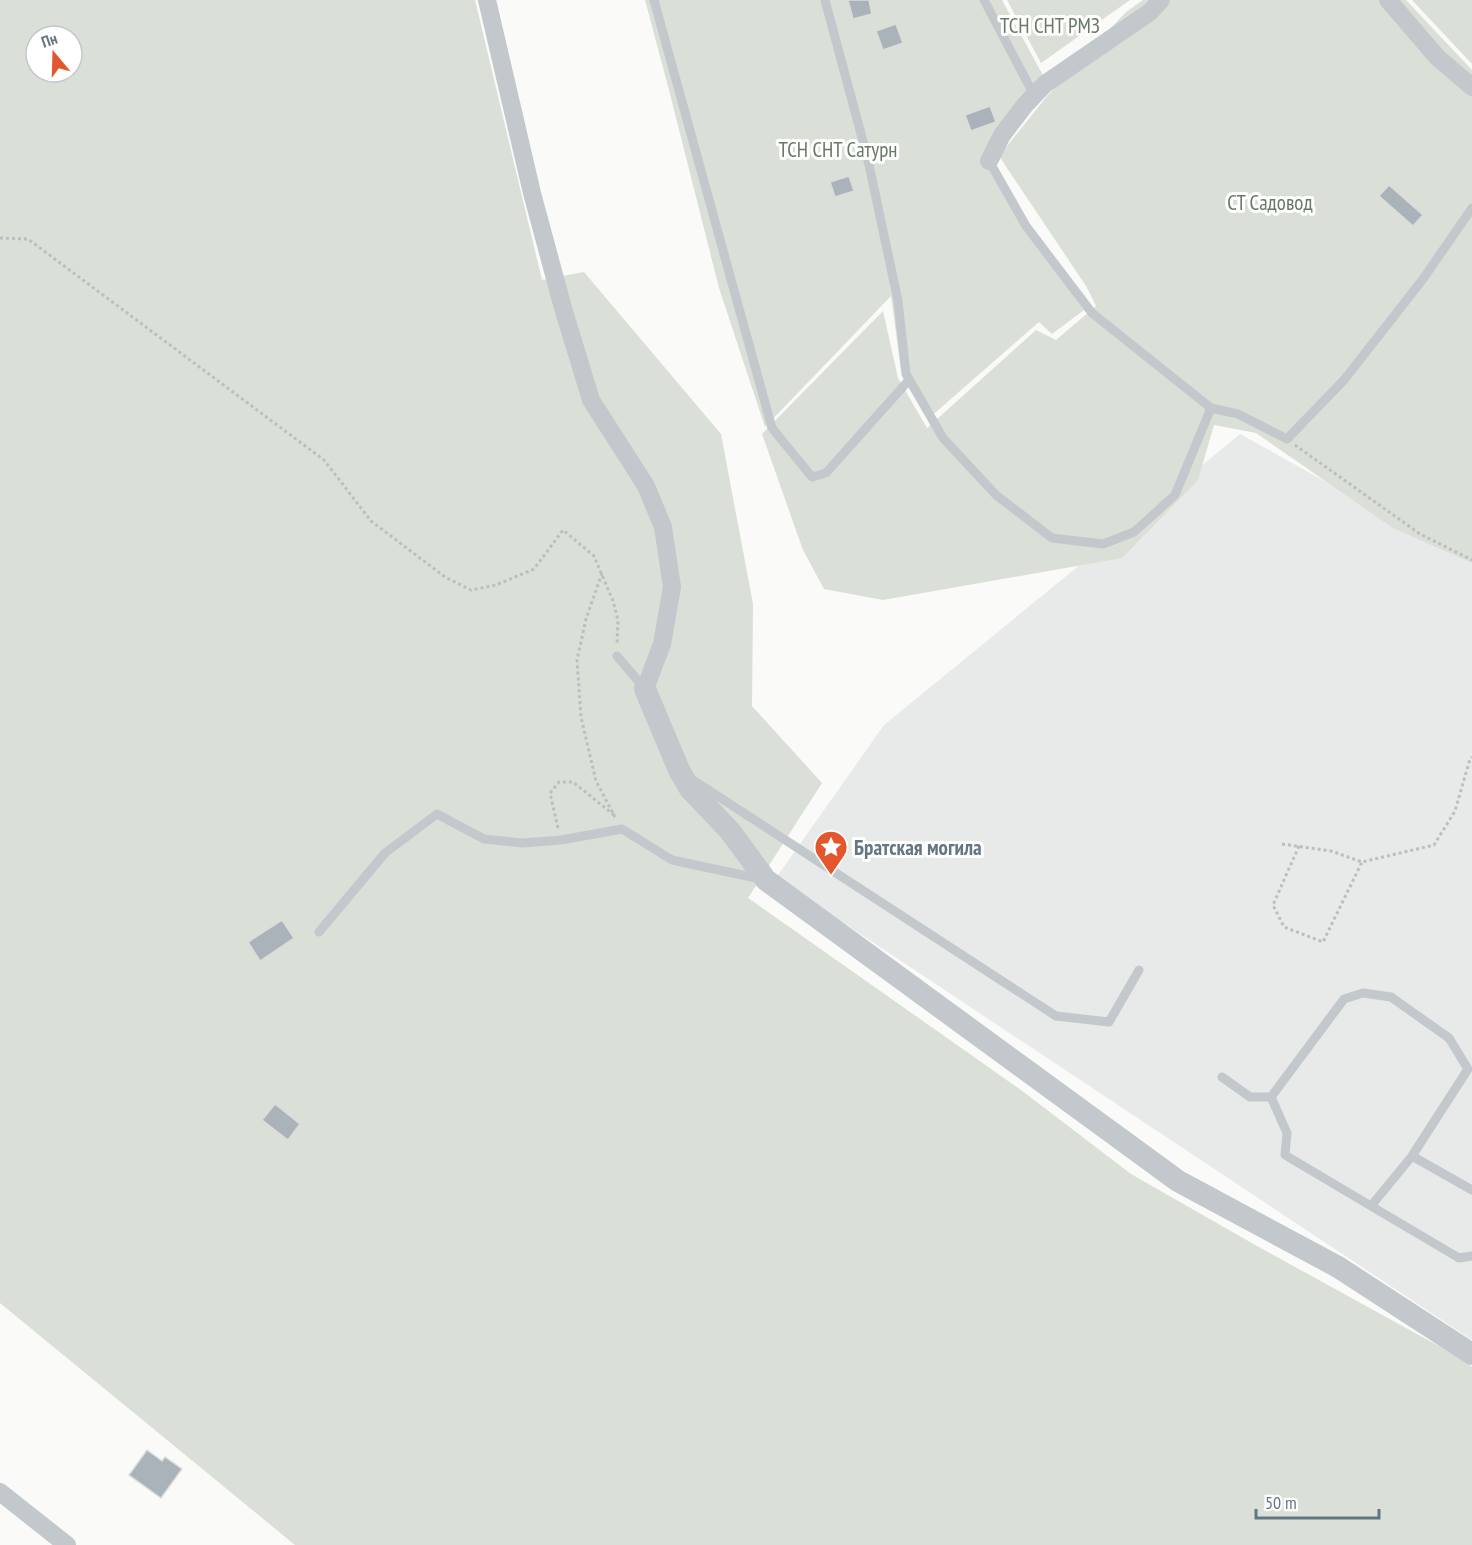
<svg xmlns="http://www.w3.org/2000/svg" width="1472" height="1545" font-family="'PT Sans Narrow',sans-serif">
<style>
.built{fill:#e8e9e9}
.green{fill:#dadfd7;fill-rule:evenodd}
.building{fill:#aab3b9;stroke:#dcdcda;stroke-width:1.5}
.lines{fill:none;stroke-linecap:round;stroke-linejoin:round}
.path{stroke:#bbbfc2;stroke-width:3;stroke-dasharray:3 3;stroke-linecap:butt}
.service{stroke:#c3c8cc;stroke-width:9}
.minor{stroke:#c3c8cc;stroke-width:18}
.tertiary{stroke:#c3c8cc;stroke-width:22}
.labels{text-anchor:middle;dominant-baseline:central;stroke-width:6;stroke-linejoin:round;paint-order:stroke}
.park-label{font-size:21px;fill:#687a64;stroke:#fff}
.poi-label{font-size:21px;font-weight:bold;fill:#657683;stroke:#fff;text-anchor:start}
</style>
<rect width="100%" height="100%" fill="#fafaf8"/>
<path class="built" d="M1240 434 1472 563V1340L776 878 884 725Z"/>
<path class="green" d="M0 0H475L542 280 584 272 721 434 753 604 752 706 822 783 748 898 1021 1090 1131 1174 1257 1246 1466 1361 1472 1367V1545H295L0 1303ZM36 36H72V72H36Z
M645 0H1002L1045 79 987 160 1037 246 1084 310 1052 334 1039 322 928 419 910 389 901 370 891 296 765 427 719 288 669 90Z
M1007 0H1130L1041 63Z
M1143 0H1406L1472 70V563L1393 528 1256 433 1214 425 1198 480 1122 558 883 600 824 589 803 550 762 434 883 311 898 378 927 428 1036 330 1056 340 1096 306 1086 286 999 156 1048 95 1126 12Z
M1412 0H1472V64Z"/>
<path class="building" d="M848 0H869L872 14 853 19Z
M896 24 903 43 883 50 876 31Z
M990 106 996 122 971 131 965 115Z
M849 176 854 191 835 197 830 182Z
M1389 185 1423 215 1413 226 1379 196Z
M282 920 294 938 260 961 248 942Z
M275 1104 300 1124 288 1140 262 1120Z
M147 1450 162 1461 165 1457 182 1469 161 1498 129 1475Z"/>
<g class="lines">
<path class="path" d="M0 238 28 239 324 460 371 521 445 577 471 590 496 585 534 569 563 530 594 556 613 601 618 620 617 645
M1295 445 1420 534 1472 560
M602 573 586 619 577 660 581 717 596 781 615 817
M558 828 550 793 559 782H573L614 815
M1282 844 1331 851 1362 862 1434 845 1455 811 1470 759 1472 757
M1299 846 1273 905 1284 927 1323 942 1362 862"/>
<path class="service" d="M654 0 772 428 812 477 826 473 909 380
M825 0 868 160 898 301 906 374 943 438 996 495 1052 538 1103 544 1134 532 1175 495 1211 408
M984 0 1034 95
M989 161 1026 226 1092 313 1211 408 1238 414 1287 439 1344 380 1423 279 1472 208
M617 656 645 689
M693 780 1056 1016 1109 1022 1139 970
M319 932 385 853 437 814 484 839 522 843 561 840 622 829 672 860 761 879
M1222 1077 1250 1097H1271L1287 1133 1285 1155 1371 1206
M1271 1097 1344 999 1363 993 1391 997 1449 1038 1468 1069 1412 1156
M1472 1190 1412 1156 1371 1206 1459 1258 1472 1256"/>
<path class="minor" d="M487 0 532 193 563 308 591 400 646 486 663 527 672 587 662 644 645 689
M1388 0 1437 57 1472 87
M989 161 1002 135 1025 105 1045 84 1150 12 1161 0
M0 1492 67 1545"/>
<path class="tertiary" d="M645 689 679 770 690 789 730 831 766 880 1178 1181 1338 1267 1472 1354"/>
</g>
<defs>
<g id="sight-pin" transform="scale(1.725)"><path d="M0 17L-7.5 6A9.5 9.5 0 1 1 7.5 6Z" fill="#e4572e" stroke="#fff"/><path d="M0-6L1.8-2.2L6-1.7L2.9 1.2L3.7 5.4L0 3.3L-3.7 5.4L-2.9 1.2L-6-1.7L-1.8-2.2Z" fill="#fff"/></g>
</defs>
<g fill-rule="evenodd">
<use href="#sight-pin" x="831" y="847"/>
</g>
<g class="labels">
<g class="park-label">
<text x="1050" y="25">ТСН СНТ РМЗ</text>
<text x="838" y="149">ТСН СНТ Сатурн</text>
<text x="1270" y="202">СТ Садовод</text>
</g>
<g class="poi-label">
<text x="854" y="847">Братская могила</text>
</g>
</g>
<g transform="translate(54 54) rotate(341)"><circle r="28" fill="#ffffff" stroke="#c1c8cd" stroke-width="1.5"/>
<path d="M0-4.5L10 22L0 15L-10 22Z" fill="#e4572e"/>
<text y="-9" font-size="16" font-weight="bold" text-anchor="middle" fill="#657683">Пн</text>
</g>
<path d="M1256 1509v9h123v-9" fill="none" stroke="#657683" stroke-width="3"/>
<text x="1265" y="1509" font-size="18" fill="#657683" stroke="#ffffff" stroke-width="4.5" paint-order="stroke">50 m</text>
</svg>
